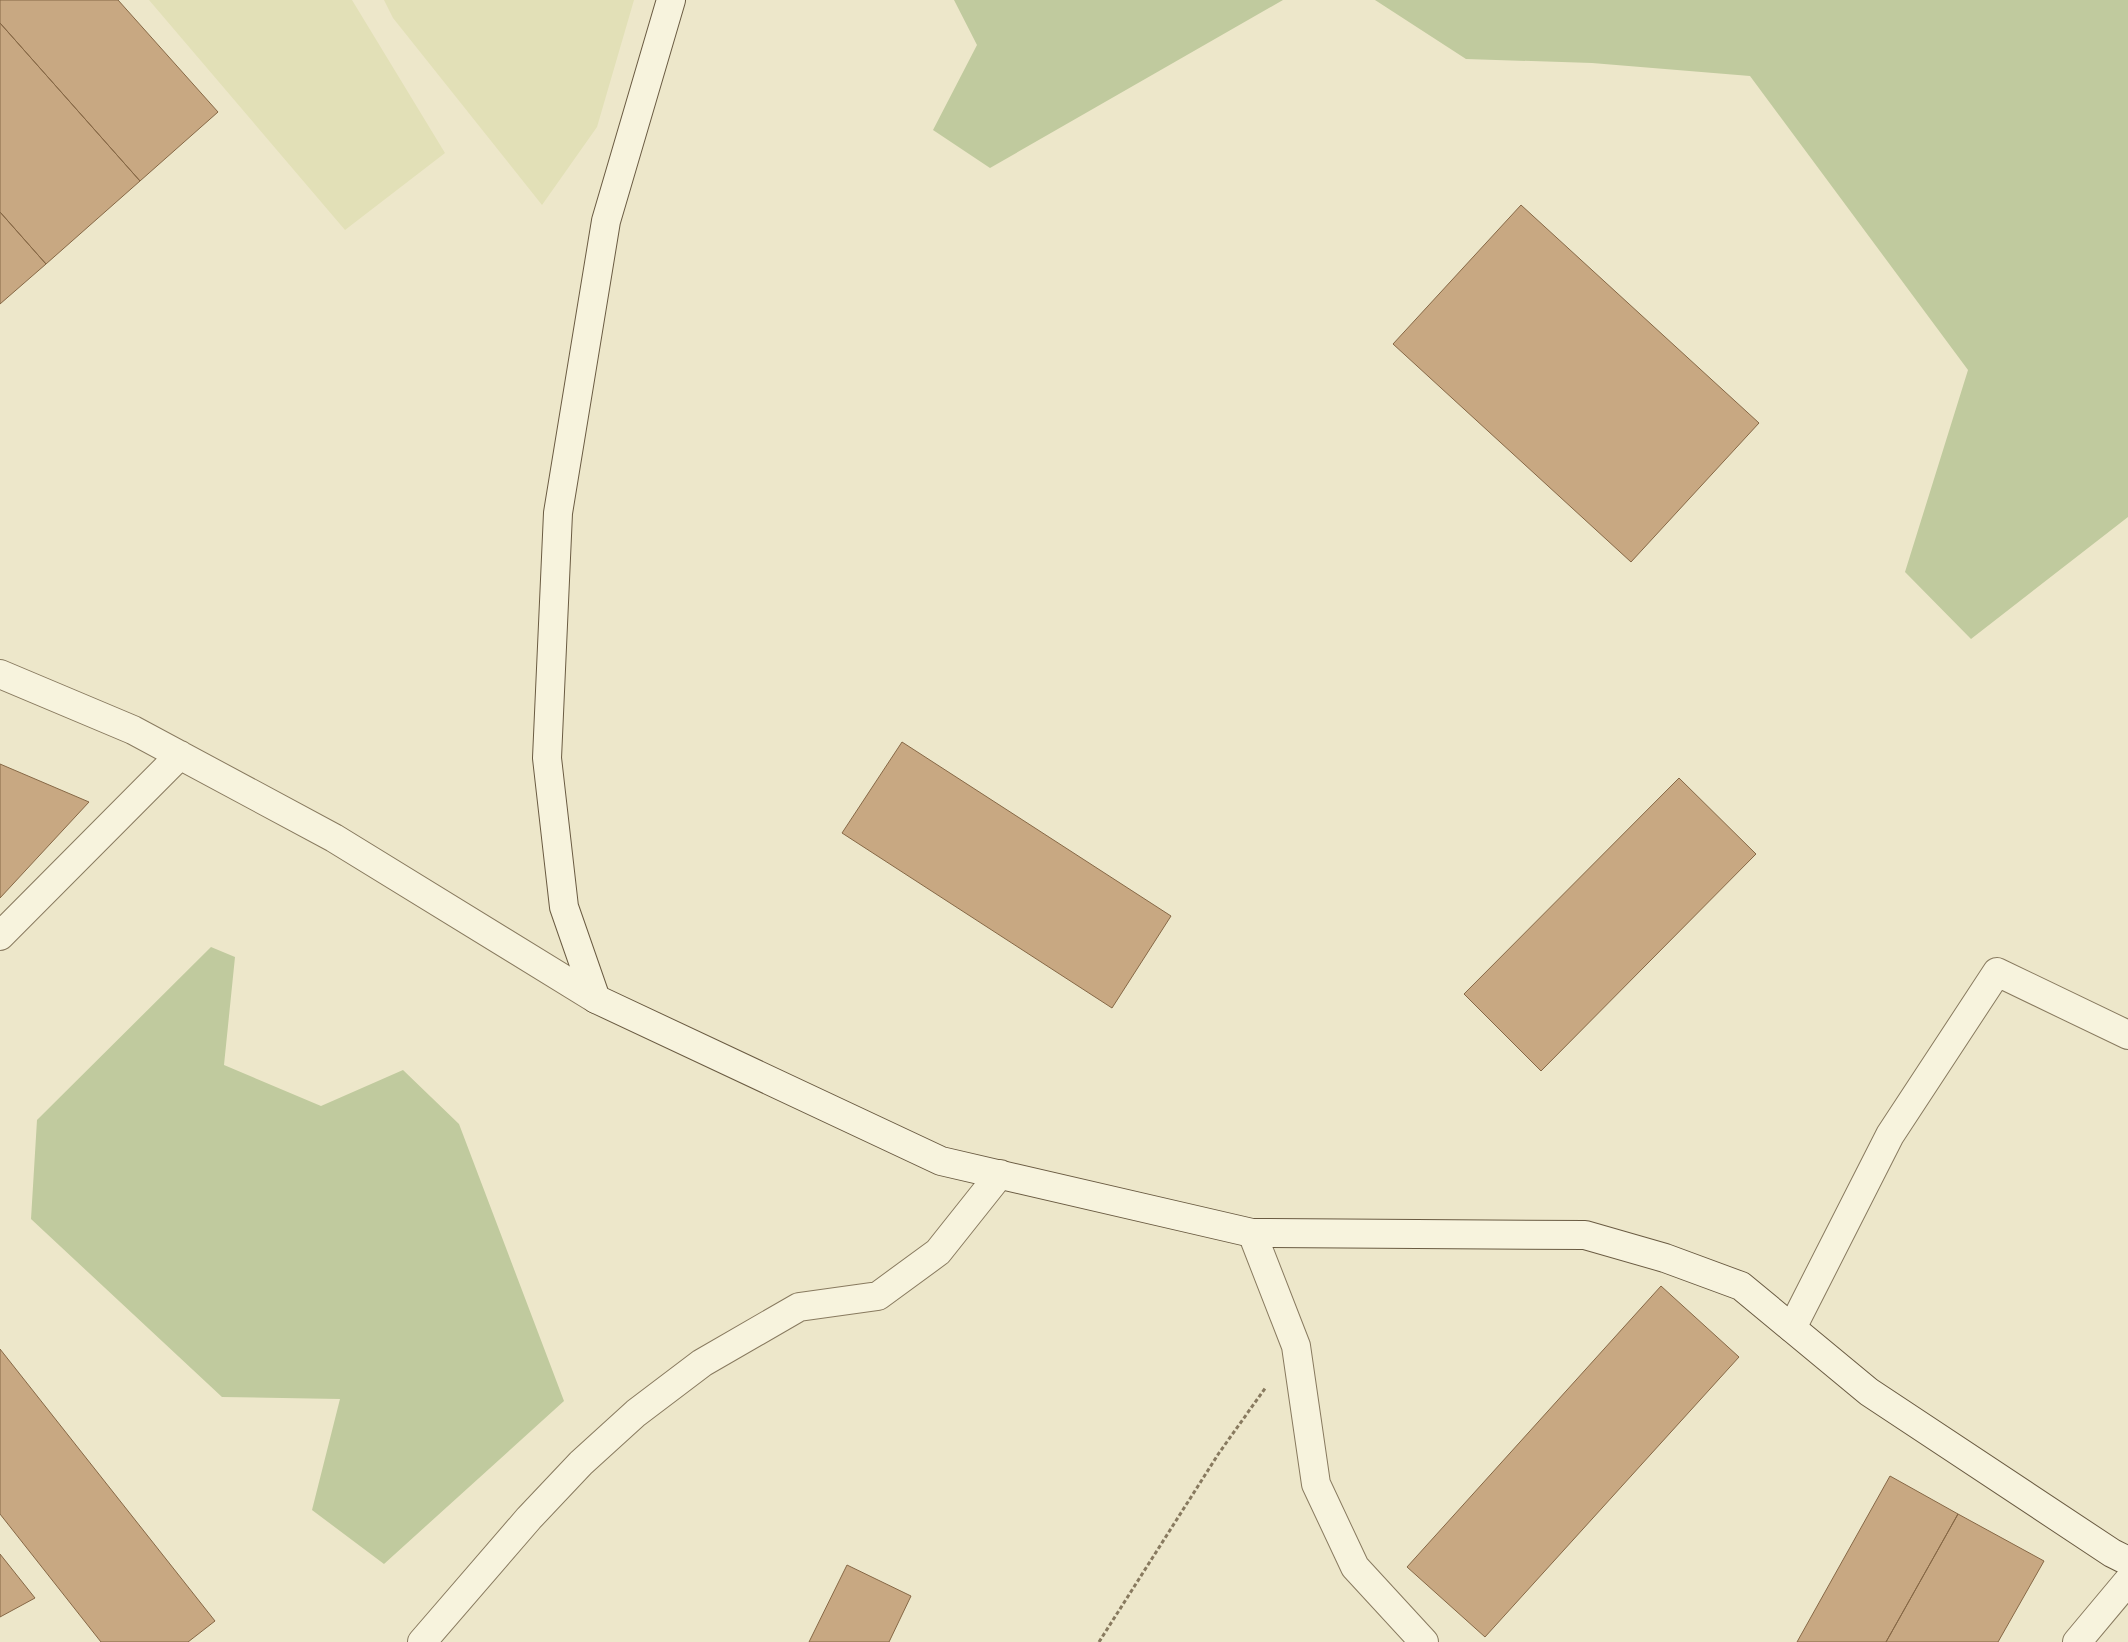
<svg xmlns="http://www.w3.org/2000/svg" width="2128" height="1642" font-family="Literata,serif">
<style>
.farmland{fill:#e2e0b7}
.green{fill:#c0ca9e}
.building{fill:#c8a882;stroke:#866846}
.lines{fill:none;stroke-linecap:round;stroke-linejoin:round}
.street-casing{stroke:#887a5f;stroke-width:30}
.secondary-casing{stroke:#6a5b42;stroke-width:30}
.path{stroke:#887a5f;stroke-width:3;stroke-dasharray:4 2.5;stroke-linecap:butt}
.street{stroke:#f7f3dd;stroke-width:28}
.secondary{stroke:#f7f3dd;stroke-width:28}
</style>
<rect width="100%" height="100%" fill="#ede7ca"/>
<path class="farmland" d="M149 0H352L445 153 345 230Z
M384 0H634L597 127 542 205 393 18Z"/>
<path class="green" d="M954 0H1283L990 168 933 130 977 45Z
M1375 0H2128V517L1971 639 1905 572 1968 370 1750 76 1592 63 1466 59Z
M211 947 235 957 224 1065 321 1106 403 1070 459 1124 564 1401 384 1564 312 1510 340 1399 222 1397 31 1219 37 1120Z"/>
<path class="building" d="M0 0H118L218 112 140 181 0 23Z
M0 23 140 181 46 264 0 212Z
M1521 205 1759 423 1631 562 1393 344Z
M0 212 46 264 0 304Z
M902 742 1171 916 1112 1008 842 833Z
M0 764 89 802 0 898Z
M1679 778 1756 854 1541 1071 1464 994Z
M1661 1286 1739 1357 1485 1637 1407 1567Z
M0 1349 215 1621 188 1642H101L0 1514Z
M1890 1476 1958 1514 1886 1642H1797Z
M1958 1514 2044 1561 1998 1642H1886Z
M0 1554 35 1598 0 1617Z
M847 1565 911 1596 889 1642H809Z"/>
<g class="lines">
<g class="street-casing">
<path id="street" d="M0 674 133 730 334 838 596 999
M0 936 180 755
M1252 1233 1296 1346 1316 1484 1355 1567 1424 1642
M1792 1328 1890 1135 1997 972 2128 1035
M422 1642 529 1518 581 1463 636 1413 702 1363 799 1307 878 1296 938 1252 1000 1174
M2077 1642 2128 1581"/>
</g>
<g class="secondary-casing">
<path id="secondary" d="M671 0 606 221 558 513 547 758 564 907 596 999 941 1161 1252 1233 1585 1235 1665 1258 1741 1286 1869 1392 2112 1553 2128 1561"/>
</g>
<path class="path" d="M1099 1642 1219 1453 1266 1387"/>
<use href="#street" class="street"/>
<use href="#secondary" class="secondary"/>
</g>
</svg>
